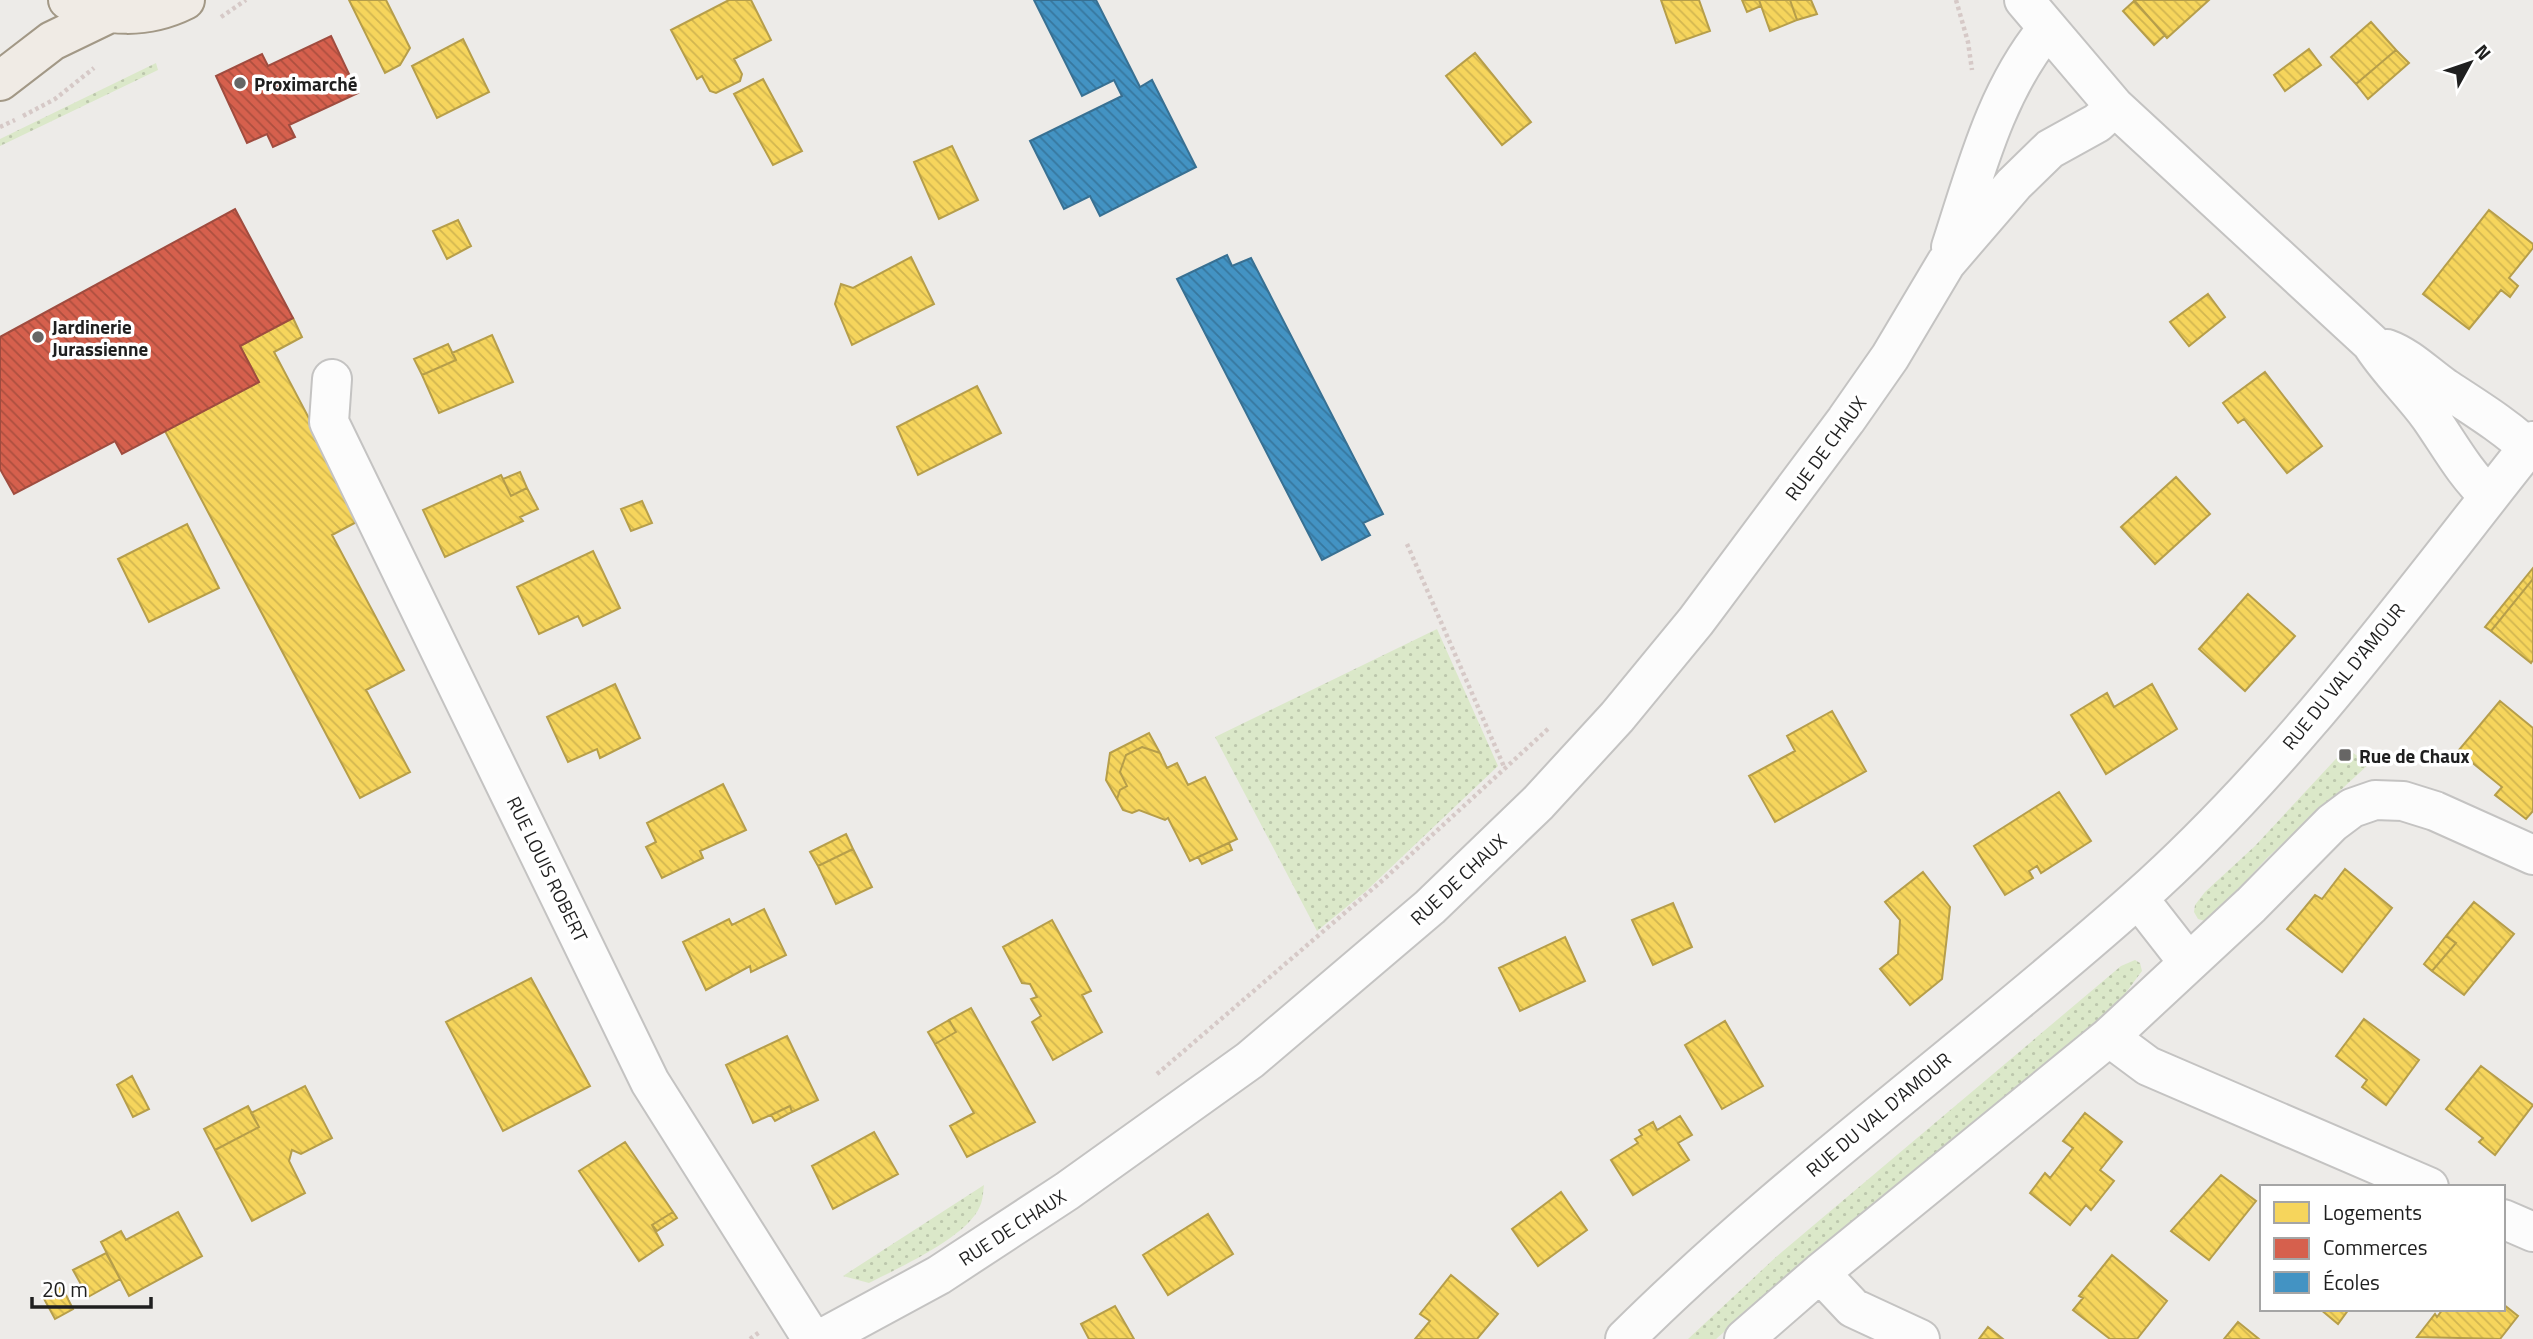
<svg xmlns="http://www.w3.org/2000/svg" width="2533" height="1339" font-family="'Titillium Web',sans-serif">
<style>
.grass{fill:url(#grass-dots)}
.homes{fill:url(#homes-back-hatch);stroke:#b69e4a;stroke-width:2}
.shops{fill:url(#shops-back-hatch);stroke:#9f4c3f;stroke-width:2}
.schools{fill:url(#schools-back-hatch);stroke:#387092;stroke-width:2}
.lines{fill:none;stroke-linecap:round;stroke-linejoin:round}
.minor-casing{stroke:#c4c3c2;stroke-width:42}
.major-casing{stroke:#a29886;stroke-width:42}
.path{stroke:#d6c9c7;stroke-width:4.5;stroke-dasharray:3.5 3.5;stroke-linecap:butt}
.minor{stroke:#fcfcfc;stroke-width:38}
.major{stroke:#f0ebe5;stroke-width:38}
.poi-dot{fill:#676665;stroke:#fff;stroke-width:2.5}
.labels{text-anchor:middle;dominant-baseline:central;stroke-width:7;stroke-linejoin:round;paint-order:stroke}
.poi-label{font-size:19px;font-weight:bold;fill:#1f1f1f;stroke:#fff;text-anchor:start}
.street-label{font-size:19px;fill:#1f1f1f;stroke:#fff}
</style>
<defs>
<pattern id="grass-dots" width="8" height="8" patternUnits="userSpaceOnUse" patternTransform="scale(1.75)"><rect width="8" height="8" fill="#dbe8c9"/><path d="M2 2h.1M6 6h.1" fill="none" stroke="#bcc7ac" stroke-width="1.8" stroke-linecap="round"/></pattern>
<pattern id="homes-back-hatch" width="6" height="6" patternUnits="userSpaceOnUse" patternTransform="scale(1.75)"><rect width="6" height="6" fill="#f6d55c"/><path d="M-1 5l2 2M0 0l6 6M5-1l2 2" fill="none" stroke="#d2b650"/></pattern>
<pattern id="shops-back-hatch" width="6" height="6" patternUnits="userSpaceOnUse" patternTransform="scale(1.75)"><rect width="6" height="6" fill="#d6604d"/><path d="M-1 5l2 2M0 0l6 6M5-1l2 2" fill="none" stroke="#ad4f3f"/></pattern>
<pattern id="schools-back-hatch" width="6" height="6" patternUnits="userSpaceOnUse" patternTransform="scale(1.75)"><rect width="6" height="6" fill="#4393c3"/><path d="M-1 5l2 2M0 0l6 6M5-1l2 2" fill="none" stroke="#37779e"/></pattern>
</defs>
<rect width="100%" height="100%" fill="#edebe8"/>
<path class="grass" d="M156 63 158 70 0 146V139Z
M1437 629 1498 766 1366 891 1317 931 1215 737Z
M2346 748 2369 764 2267 858 2222 907 2205 921 2198 919 2194 912 2195 905 2205 892 2255 846Z
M2135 960 2140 963 2142 971 2110 1014 1813 1255 1716 1339H1688L1776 1257 2121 966Z
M984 1185C983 1192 983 1200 980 1206 968 1237 898 1268 869 1283L843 1276Z"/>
<path class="homes" d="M349 0H386L410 48 400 65 385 73Z
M729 0H751L771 40 734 59 742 74 740 81 716 93 710 91 702 76 697 79 671 30Z
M1661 0H1699L1710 31 1676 43Z
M1742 0H1759L1761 6 1747 12Z
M1759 0H1790L1797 20 1770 31Z
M1790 0H1811L1817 14 1797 20Z
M2134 0H2209L2167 38Z
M2134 1 2165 35 2154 45 2123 11Z
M2371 22 2396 50 2356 84 2331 57Z
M463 39 489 92 437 118 412 66Z
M2309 49 2321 65 2285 91 2274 75Z
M2396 50 2409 63 2368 99 2356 84Z
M1475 53 1531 122 1502 145 1446 76Z
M763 79 802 151 773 165 734 94Z
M952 146 978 200 939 219 914 162Z
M2489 210 2533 244V248L2509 278 2518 286 2510 297 2501 290 2469 329 2423 294Z
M458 220 471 246 447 259 433 231Z
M911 257 934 304 852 345 835 304 841 284 853 288Z
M2208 294 2225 317 2189 346 2170 322Z
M293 318 302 337 274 352 362 519 332 535 404 670 366 690 410 772 360 798 165 431 259 382 240 346Z
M492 335 513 382 439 413 422 375 456 360 452 353Z
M448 344 456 360 422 375 414 359Z
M2265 372 2322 446 2287 473 2244 419 2238 423 2223 403Z
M977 386 1001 433 918 475 897 427Z
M520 472 527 488 511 496 503 479Z
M501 475 511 496 527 488 538 509 520 517 523 521 445 557 423 510Z
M2176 477 2210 514 2155 564 2121 527Z
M642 501 652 523 631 531 621 509Z
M187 524 219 588 149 622 118 559Z
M593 551 620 608 583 626 578 616 539 634 517 587Z
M2533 568V579L2491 631 2485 627Z
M2533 579V660L2531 663 2491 631Z
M2248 594 2295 636 2245 691 2199 649Z
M615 684 640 738 600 758 597 749 568 762 547 717Z
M2152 684 2177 729 2106 774 2071 715 2107 693 2114 707Z
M2500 701 2533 728V811L2526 819 2495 795 2502 787 2458 751Z
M1832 711 1866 771 1775 822 1749 776 1795 751 1787 736Z
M1149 733 1160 753 1142 747 1126 755 1120 772 1127 786 1120 790 1117 799 1106 780 1110 753Z
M1142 747 1160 753 1167 768 1177 763 1188 785 1205 777 1237 839 1190 861 1168 818 1165 820 1139 810 1132 813 1123 810 1117 799 1120 790 1127 786 1120 772 1126 755Z
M723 784 746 830 700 851 703 858 662 878 646 847 656 842 647 823Z
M2059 792 2091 841 2041 873 2037 866 2029 871 2033 878 2005 895 1974 846Z
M846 834 853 849 818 866 810 852Z
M1229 843 1232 850 1202 864 1198 857Z
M853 849 872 887 836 904 818 866Z
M2345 869 2392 908 2342 972 2287 929 2315 895 2322 899Z
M1923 872 1950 907 1947 936 1942 979 1910 1005 1880 969 1898 954 1900 920 1885 902Z
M2474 902 2514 934 2464 995 2432 971 2456 943 2446 936Z
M1673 903 1692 947 1653 965 1632 920Z
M764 909 786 955 751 972 750 966 706 990 683 942 729 919 732 925Z
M1052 920 1091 991 1082 995 1102 1032 1053 1060 1032 1022 1041 1016 1031 999 1037 997 1030 984 1022 983 1003 947Z
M2446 936 2456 943 2432 971 2424 964Z
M1565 937 1585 981 1520 1011 1499 968Z
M531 978 590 1086 503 1131 446 1022Z
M971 1008 1035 1122 967 1157 950 1126 974 1113 935 1044 956 1032 949 1020Z
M2364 1019 2419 1060 2386 1105 2362 1087 2367 1080 2336 1056Z
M949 1020 956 1032 935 1044 928 1032Z
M1725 1021 1763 1086 1722 1109 1685 1045Z
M787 1036 818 1100 792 1112 790 1106 753 1123 726 1065Z
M2481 1066 2533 1105 2495 1155 2479 1142 2483 1138 2446 1109Z
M132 1076 149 1109 133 1117 117 1085Z
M305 1086 332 1138 301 1154 292 1150 289 1161 305 1193 252 1221 215 1150 259 1127 251 1113Z
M248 1106 259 1127 215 1150 204 1129Z
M790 1106 792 1112 775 1121 771 1115Z
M2085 1113 2122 1142 2100 1170 2114 1181 2091 1210 2086 1205 2070 1225 2030 1193 2045 1173 2050 1178 2073 1148 2063 1141Z
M1680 1116 1692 1135 1678 1143 1689 1160 1633 1195 1611 1160 1638 1143 1635 1139 1642 1135 1639 1130 1653 1122 1657 1130Z
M874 1132 898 1174 833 1209 812 1166Z
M625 1142 673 1212 652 1225 663 1245 639 1261 579 1171Z
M2221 1175 2256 1201 2209 1260 2171 1231Z
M1561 1192 1587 1230 1538 1266 1512 1229Z
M178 1212 202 1256 129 1296 101 1242 121 1231 126 1240Z
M673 1212 677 1218 657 1231 652 1225Z
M1208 1214 1233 1254 1168 1295 1143 1255Z
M106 1253 120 1279 88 1297 73 1270Z
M2112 1255 2167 1301 2137 1339H2110L2073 1310 2083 1298 2079 1296Z
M1451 1275 1498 1314 1477 1339H1415L1430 1321 1420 1314Z
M62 1287 73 1309 55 1319 43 1297Z
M2503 1304 2518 1316 2500 1339 2417 1337 2435 1314 2437 1317 2443 1309H2503Z
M1115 1306 1134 1339H1089L1081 1324Z
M2320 1309H2349L2338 1324Z
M2238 1322 2259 1339H2224Z
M1988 1327 2003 1339H1979Z"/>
<path class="shops" d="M331 36 358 93 289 125 295 137 273 147 267 134 247 143 216 76 262 54 268 66Z
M235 209 293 318 240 346 259 382 122 454 115 441 14 494 0 469V337Z"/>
<path class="schools" d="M1034 0H1096L1140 87 1152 80 1196 167 1100 216 1090 196 1064 209 1030 141 1122 96 1114 80 1082 96Z
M1227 255 1232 266 1251 258 1383 514 1363 523 1370 535 1322 560 1177 279Z"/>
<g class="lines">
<g class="minor-casing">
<path id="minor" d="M2024 0 2115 107 2371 343C2388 370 2411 391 2430 417 2449 444 2464 473 2489 496
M1951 247C1976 171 1995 93 2046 30
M2387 349C2409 357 2425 374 2445 388 2477 409 2505 426 2533 452
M332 379 329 422 650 1082 812 1339
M2138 898 2188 962
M2109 1037 2148 1066 2429 1187
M2503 1219 2533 1232
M1820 1273 1853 1308 1920 1339
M821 1339 939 1275 1067 1191 1250 1060 1430 907 1538 803 1617 717 1696 621 1846 420 1890 357 1946 263 2014 184 2050 149 2097 123 2115 107
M1625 1339C1785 1180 1969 1049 2137 899 2288 765 2408 598 2533 441
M1744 1339 1820 1273 2109 1037 2251 905 2332 823 2352 808 2375 800 2403 801 2435 811 2533 855"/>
</g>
<g class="major-casing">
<path id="major" d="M68 0C106 18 147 19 185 0
M0 81 52 41 110 13"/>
</g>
<path class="path" d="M1956 0 1968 42 1972 70
M221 17 246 0
M23 116 55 99 94 68
M0 127 15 120
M1407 544 1505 769
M1157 1074 1383 880 1549 728
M750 1339 761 1331"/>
<use href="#minor" class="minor"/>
<use href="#major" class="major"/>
</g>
<g class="poi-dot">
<circle cx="240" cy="83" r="7"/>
<circle cx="38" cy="337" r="7"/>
<rect x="2338" y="748" width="14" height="14" rx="3.5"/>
</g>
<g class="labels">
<g class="poi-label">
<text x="254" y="83">Proximarché</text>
<text x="52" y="326">Jardinerie<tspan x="52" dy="22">Jurassienne</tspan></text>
<text x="2359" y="755">Rue de Chaux</text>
</g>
<g class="street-label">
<text transform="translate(1825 448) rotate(-54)">RUE DE CHAUX</text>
<text transform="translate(2343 676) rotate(-51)">RUE DU VAL D'AMOUR</text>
<text transform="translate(548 869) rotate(64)">RUE LOUIS ROBERT</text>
<text transform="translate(1458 879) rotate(-43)">RUE DE CHAUX</text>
<text transform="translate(1878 1114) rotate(-40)">RUE DU VAL D'AMOUR</text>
<text transform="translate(1012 1227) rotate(-33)">RUE DE CHAUX</text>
</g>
</g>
<rect x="2260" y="1185" width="245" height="126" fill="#ffffff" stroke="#a5a5a5" stroke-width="2"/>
<rect x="2274" y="1202" width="35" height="21" fill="#f6d55c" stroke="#a5a5a5" stroke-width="2"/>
<text x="2323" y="1220" font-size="21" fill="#1f1f1f">Logements</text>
<rect x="2274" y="1238" width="35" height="21" fill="#d6604d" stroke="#a5a5a5" stroke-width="2"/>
<text x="2323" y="1255" font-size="21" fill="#1f1f1f">Commerces</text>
<rect x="2274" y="1272" width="35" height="21" fill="#4393c3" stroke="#a5a5a5" stroke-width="2"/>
<text x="2323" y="1290" font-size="21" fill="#1f1f1f">Écoles</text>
<g transform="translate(2470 63) rotate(50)" stroke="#ffffff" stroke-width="5" paint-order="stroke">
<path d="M0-5L12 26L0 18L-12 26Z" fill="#1f1f1f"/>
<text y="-10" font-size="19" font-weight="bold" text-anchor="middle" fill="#1f1f1f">N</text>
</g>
<path d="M32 1297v10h119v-10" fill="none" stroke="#1f1f1f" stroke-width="3.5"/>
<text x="42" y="1297" font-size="21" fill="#1f1f1f" stroke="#ffffff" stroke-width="5" paint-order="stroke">20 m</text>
</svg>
